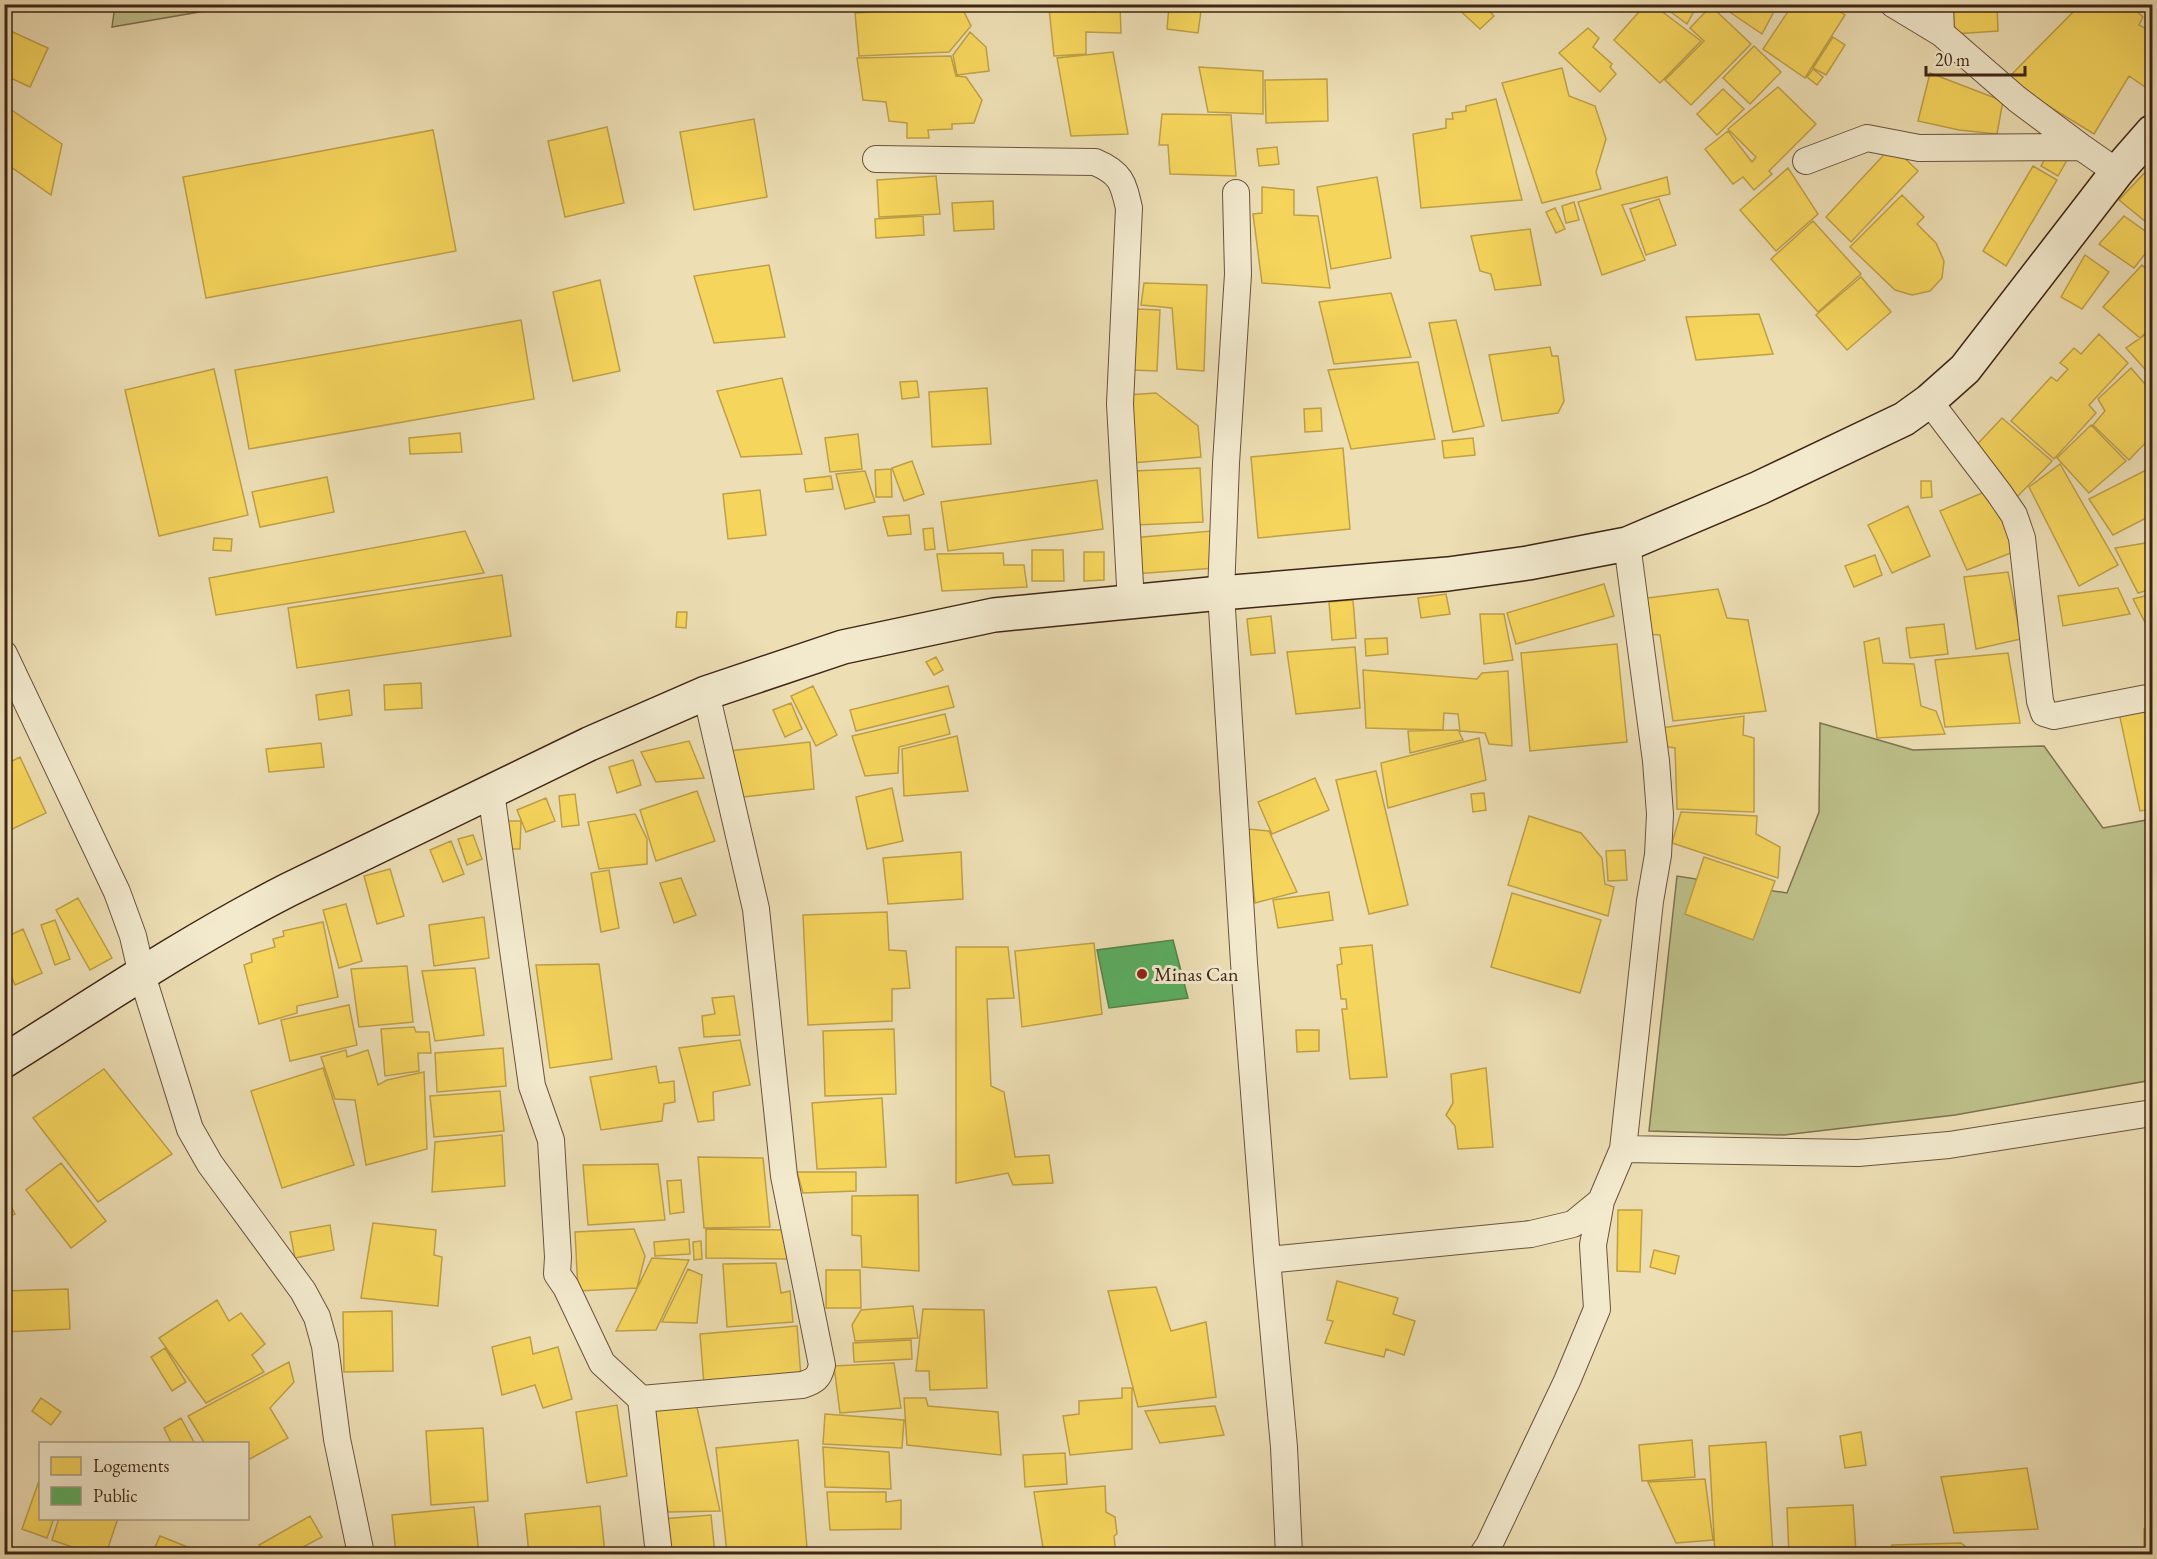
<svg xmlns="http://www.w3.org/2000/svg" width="2157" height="1559" font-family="'EB Garamond',serif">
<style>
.green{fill:#bdc08a;stroke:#7e7250;stroke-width:1.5}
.homes{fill:#f6d55c;stroke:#bfa047;stroke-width:1.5}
.public{fill:#5aae61;stroke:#52854a;stroke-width:1.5}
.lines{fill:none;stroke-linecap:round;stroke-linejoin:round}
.minor-casing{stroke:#6a533e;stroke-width:28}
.secondary-casing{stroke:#3f2516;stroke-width:36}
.minor{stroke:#f3eace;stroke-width:26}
.secondary{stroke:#f3eace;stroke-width:33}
.poi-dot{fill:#8f2418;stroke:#f3eace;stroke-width:2}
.labels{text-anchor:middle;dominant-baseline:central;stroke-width:6;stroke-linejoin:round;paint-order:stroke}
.poi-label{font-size:20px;fill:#3f2516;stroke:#f3eace;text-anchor:start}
</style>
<rect width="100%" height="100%" fill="#eddeb4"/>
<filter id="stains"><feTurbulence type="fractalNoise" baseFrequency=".00333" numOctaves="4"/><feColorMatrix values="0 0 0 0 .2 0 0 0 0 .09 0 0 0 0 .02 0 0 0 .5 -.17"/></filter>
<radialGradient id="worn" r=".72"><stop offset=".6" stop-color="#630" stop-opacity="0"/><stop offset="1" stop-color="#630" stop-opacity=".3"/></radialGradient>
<path class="green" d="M115 5V4L240 5 112 27Z
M1820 723 1913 750 2044 746 2103 828 2152 819V1080L1955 1115 1784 1135 1649 1131 1677 876 1787 893 1819 812Z"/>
<path class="homes" d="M942 4H960L971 26 949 52 859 56 855 13 936 8Z
M1458 4H1482L1494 16 1480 29 1456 7Z
M1646 4H1652L1701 41 1660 83 1614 40Z
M1660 4H1684L1694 11 1687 24Z
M1718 4H1778L1762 34Z
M1793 4H1829L1845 15 1805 78 1763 49Z
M1953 4H1997L1998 31 1954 34Z
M2081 4H2129L2143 17 2139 25 2152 32V83L2148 89 2129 76 2094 134 2006 80Z
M1120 6 1121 33 1086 32V54L1054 56 1049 8Z
M1169 6 1201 11 1198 33 1167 29Z
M1711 6 1751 44 1691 105 1665 80 1704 41 1690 28Z
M4 28 48 48 30 87 4 75Z
M1588 28 1599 38 1593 47 1612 64 1610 67 1616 74 1600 92 1559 53Z
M970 32 986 47 989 71 957 75 953 55Z
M1833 37 1845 45 1826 75 1813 68Z
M1754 46 1781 72 1750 104 1723 78Z
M1113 52 1128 134 1071 136 1057 58Z
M951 56 956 76 966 77 982 100 974 123 952 124V129L928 130 929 138H907V123L889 121 886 102 863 100 857 58Z
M1199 67 1263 71V114L1208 112Z
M1562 68 1569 96 1595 106 1606 139 1596 172 1601 189 1542 203 1502 83Z
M1813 69 1823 77 1817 85 1807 77Z
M1930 73 2003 101 1997 134 1959 130 1918 121Z
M1327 79 1328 121 1266 123 1265 80Z
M1778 87 1816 124 1769 171 1772 174 1754 190 1743 177 1733 184 1705 149 1728 131 1752 162 1756 157 1728 129Z
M1723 89 1744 109 1717 135 1697 114Z
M1496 99 1522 200 1421 208 1413 134 1446 128V119H1453L1452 113 1466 111V106Z
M4 105 62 144 51 195 4 162Z
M1162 114 1231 115 1236 176 1170 174 1168 145H1159Z
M754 119 767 197 694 210 680 132Z
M607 127 624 203 565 217 548 141Z
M433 130 456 251 206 298 183 177Z
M1892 146 1918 171 1851 242 1826 217Z
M1277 147 1279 164 1259 166 1257 149Z
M2050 150 2067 160 2058 176 2041 166Z
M2152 165V227L2119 200Z
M2033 166 2057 180 2006 266 1983 251Z
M1788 168 1818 214 1776 251 1740 210Z
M936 176 940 214 879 217 877 180Z
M1377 177 1391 258 1331 269 1317 187Z
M1667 177 1670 194 1622 205 1645 260 1602 275 1578 202Z
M1262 187 1294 190V215L1318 216 1330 288 1262 283 1253 214 1262 213Z
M1902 195 1924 217 1917 224 1936 243 1944 261 1942 278 1930 291 1912 295 1895 290 1850 247Z
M1659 199 1676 245 1646 255 1630 209Z
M993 201 994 229 954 231 952 203Z
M1574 202 1579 220 1566 223 1562 206Z
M1555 208 1565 229 1556 233 1546 212Z
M923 216 924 235 876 238 875 219Z
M2124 216 2152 236V245L2134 268 2099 244Z
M1813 221 1861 274 1818 312 1771 259Z
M1530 229 1541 285 1495 290 1491 274 1480 271 1471 236Z
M2085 255 2109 272 2082 309 2061 297Z
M769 265 785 337 714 343 694 276Z
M2142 265 2152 274V327L2140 338 2103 307Z
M1861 277 1891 312 1847 350 1816 315Z
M600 280 620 371 573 381 553 292Z
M1144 283 1207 285 1204 371 1177 369 1172 308 1141 305Z
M1391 293 1411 357 1334 364 1319 302Z
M1136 309 1160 310 1157 371 1133 370Z
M1759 314 1773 354 1696 360 1686 317Z
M521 320 534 399 249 449 235 370Z
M1456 320 1484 426 1453 432 1429 323Z
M2152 330V377L2126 348Z
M2099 334 2128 363 2089 405 2096 413 2054 459 2011 421 2051 377 2057 381 2068 369 2060 363 2074 348 2081 354Z
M1550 347 1552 356H1558L1564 401 1558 413 1502 421 1489 355Z
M1418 362 1435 439 1351 449 1328 370Z
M2131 368 2152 392V436L2129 460 2093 425 2105 411 2098 399Z
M214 369 248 515 159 536 125 390Z
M782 378 802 454 741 457 717 391Z
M917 381 919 397 902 399 900 382Z
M987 388 991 444 932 447 929 392Z
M1156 393 1198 426 1201 457 1132 463 1127 395Z
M1321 408 1322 431 1305 432 1304 409Z
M2002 418 2052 461 2017 497 1970 452Z
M2091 425 2126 461 2089 493 2057 458Z
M460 433 462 452 410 454 409 438Z
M858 434 862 469 830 472 825 438Z
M1473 438 1475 455 1444 458 1442 441Z
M1343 448 1350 529 1258 538 1251 457Z
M912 461 924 494 904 501 892 468Z
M2060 464 2118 565 2079 586 2029 487Z
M2152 467V515L2113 535 2089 499Z
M1200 468 1203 522 1136 525 1134 471Z
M891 469 892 497H876L875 470Z
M865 471 875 502 845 509 836 474Z
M831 476 833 489 806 492 804 479Z
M327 477 334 512 260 527 252 492Z
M1097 480 1103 529 948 551 941 502Z
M1921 481H1931L1932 497 1921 498Z
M760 490 766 535 728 539 723 494Z
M1989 490 2016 551 1967 570 1940 511Z
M1908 506 1930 556 1892 573 1868 525Z
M909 515 911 534 888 536 883 517Z
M933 528 935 549 925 550 923 529Z
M465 531 484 573 216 615 209 578Z
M1212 531 1215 568 1134 574 1131 538Z
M214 538 232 539 231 551 213 550Z
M2152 542V589L2138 593 2115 548Z
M1032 550H1063L1064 581H1032Z
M1084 552H1104V580L1084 581Z
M1003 553 1004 565H1024L1027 587 942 591 937 554Z
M1875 555 1882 575 1854 587 1845 566Z
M2008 572 2021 639 1976 649 1964 577Z
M502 575 511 636 297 668 288 608Z
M1604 584 1614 616 1516 644 1507 613Z
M2118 588 2130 614 2063 626 2058 596Z
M1718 589 1727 618 1748 620 1766 711 1673 721 1660 635 1643 634 1640 599Z
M1446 594 1450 614 1421 618 1418 598Z
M2152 594V636L2133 599Z
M1353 600 1356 638 1332 640 1329 602Z
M677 612H687L686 628 676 627Z
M1480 614H1504L1513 660 1484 664Z
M1271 616 1275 653 1251 655 1247 619Z
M1944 624 1948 654 1910 658 1906 628Z
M1387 638 1388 654 1366 656 1365 639Z
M1879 638 1883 663 1914 664 1921 706 1936 711 1945 734 1877 738 1864 642Z
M1617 644 1627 742 1530 751 1521 653Z
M1355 647 1360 708 1296 714 1287 652Z
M2008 653 2020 723 1945 727 1935 660Z
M936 657 943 670 934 675 926 662Z
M1363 670 1477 679 1482 673 1508 671 1512 746 1489 744 1485 733 1460 731 1458 714 1444 713 1443 730 1366 728Z
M421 683 422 708 385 710 384 685Z
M813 686 837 735 816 746 791 696Z
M948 686 954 707 856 731 850 710Z
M349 690 352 715 319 720 316 695Z
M791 703 802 729 785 737 773 710Z
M2152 705V809L2140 811 2118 708Z
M945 714 950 734 899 747 898 773 865 776 852 736Z
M1744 716 1743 735 1754 738V812L1677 809 1675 748 1662 746 1661 728Z
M1458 730 1463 740 1410 753 1408 731Z
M957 736 968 791 904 796 902 749Z
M1479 738 1486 780 1388 808 1381 763Z
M689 741 704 778 656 782 641 752Z
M810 742 814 789 734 798 729 751Z
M321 743 324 767 269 772 266 749Z
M20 757 46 813 4 833V765Z
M633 760 641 785 617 793 609 767Z
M1376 771 1408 905 1369 914 1336 780Z
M1315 778 1329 810 1272 834 1258 802Z
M892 788 903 841 867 849 856 797Z
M697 791 715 841 656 861 640 810Z
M1484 793 1486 810 1473 812 1471 794Z
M575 794 579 825 562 827 559 796Z
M546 798 555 821 526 832 517 810Z
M1681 812 1757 816 1756 834 1780 847 1778 878 1672 843Z
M635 814 647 839V864L599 869 588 822Z
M1529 816 1581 833 1602 858 1605 884 1614 887 1608 916 1508 885Z
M508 821H521L520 849H508Z
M1247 829 1269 831 1297 892 1255 903Z
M473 835 482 859 467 865 458 839Z
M451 841 464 874 443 882 430 850Z
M1625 850 1627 880 1608 881 1606 851Z
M961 852 963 899 888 904 883 858Z
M1704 857 1775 881 1753 940 1685 914Z
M390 869 404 916 377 924 364 876Z
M609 870 619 928 601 932 591 873Z
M681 878 696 915 674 923 660 883Z
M1329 892 1333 920 1278 928 1273 900Z
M1512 893 1601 920 1580 993 1491 967Z
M78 898 112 958 90 970 56 910Z
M346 904 362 961 339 968 323 910Z
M887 912 889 950 906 951 910 988 892 989V1021L808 1025 803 915Z
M484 917 489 958 434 966 429 925Z
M55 920 70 959 55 965 41 925Z
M323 922 338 997 297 1006V1013L259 1024 244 965 252 962 251 954 275 947 273 939 284 936 283 931Z
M23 929 42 973 15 985 4 959V938Z
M1094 943 1102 1014 1022 1027 1015 951Z
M1372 945 1387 1077 1350 1079 1342 1009H1347L1346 999H1341L1337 965 1342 964 1340 948Z
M956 947H1008L1014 998 987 999 991 1086 1004 1092 1015 1157 1049 1155 1053 1183 1013 1185 1008 1173 956 1183Z
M599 964 612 1059 550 1068 536 965Z
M407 966 413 1022 359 1027 351 969Z
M475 968 484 1035 435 1041 422 971Z
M734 996 740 1035 704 1037 702 1016 715 1014 712 998Z
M349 1005 357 1045 290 1061 281 1020Z
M414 1027 416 1032H429L431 1053H418L419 1071 385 1076 381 1029Z
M894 1029 896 1094 825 1096 823 1031Z
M1296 1030H1319V1051L1297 1052Z
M740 1040 750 1085 713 1092 714 1120 698 1122 679 1048Z
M503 1048 506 1086 437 1092 435 1053Z
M346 1050 347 1057 368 1050 378 1085 387 1080 424 1072 427 1149 366 1165 355 1100 335 1099 321 1057Z
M656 1066 659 1083 674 1081 675 1102 664 1104 662 1121 601 1130 590 1077Z
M323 1068 354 1165 282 1188 251 1091Z
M1486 1068 1493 1147 1458 1149 1455 1126 1446 1115 1453 1103 1451 1074Z
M104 1069 172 1154 98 1202 33 1118Z
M500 1091 504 1131 434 1137 430 1096Z
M882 1098 886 1167 817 1169 812 1103Z
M502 1135 505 1186 432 1192 435 1142Z
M698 1157 763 1158 770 1227 704 1228Z
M61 1163 106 1221 71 1248 26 1190Z
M658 1164 665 1220 588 1225 583 1165Z
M797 1172H856V1191L803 1193Z
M681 1180 684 1212 670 1214 667 1181Z
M4 1194 15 1214 4 1219Z
M918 1195 919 1271 862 1267 861 1236 852 1235V1196Z
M1618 1210H1642L1640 1272 1617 1271Z
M373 1223 436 1230 434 1255 442 1257 438 1306 361 1298Z
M330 1225 334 1250 295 1258 290 1232Z
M634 1229 645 1256 637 1288 578 1291 575 1232Z
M706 1229 788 1230V1259L706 1258Z
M689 1239 690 1254 655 1256 654 1242Z
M701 1241 702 1259 694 1260 693 1242Z
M1654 1250 1679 1256 1675 1274 1650 1267Z
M652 1258 689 1260 656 1330 616 1331Z
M776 1263 781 1293 790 1291 793 1322 727 1327 723 1264Z
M688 1269 702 1275 697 1323 662 1322Z
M826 1270H860L861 1308H826Z
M1337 1281 1398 1298 1393 1314 1415 1321 1404 1355 1386 1349 1384 1357 1325 1343 1333 1321 1327 1320Z
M1156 1287 1171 1331 1206 1322 1216 1397 1138 1407 1108 1291Z
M68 1289 70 1329 4 1332V1291Z
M217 1300 229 1321 241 1313 265 1344 252 1355 264 1372 206 1403 159 1338Z
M913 1306 918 1338 855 1341 852 1325 861 1310Z
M923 1309 984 1310 987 1388 930 1390 929 1371H916Z
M392 1311 393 1371 344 1372 343 1312Z
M797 1326 801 1377 704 1385 700 1334Z
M530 1337 533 1354 558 1347 572 1399 543 1408 535 1385 502 1395 492 1347Z
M911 1340 912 1359 854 1362 853 1343Z
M165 1348 186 1382 172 1391 151 1357Z
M289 1362 294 1382 270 1408 288 1438 248 1460V1444H205L188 1416Z
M894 1363 901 1408 840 1413 834 1366Z
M1122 1388H1132V1449L1070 1455 1063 1416 1079 1414V1401L1122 1398Z
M41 1398 61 1412 51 1425 32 1411Z
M904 1398H926L928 1406 998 1412 1001 1455 907 1445Z
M696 1403 720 1511 668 1512 648 1412Z
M617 1405 627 1476 587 1483 576 1412Z
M1215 1406 1224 1435 1160 1443 1145 1411Z
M825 1414 904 1420 902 1448 823 1444Z
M181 1418 195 1444H172L164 1428Z
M483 1428 488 1501 431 1505 426 1431Z
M1861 1432 1866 1465 1845 1468 1840 1436Z
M798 1440 807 1548 727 1554 716 1448Z
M1692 1440 1695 1477 1642 1481 1639 1445Z
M1766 1442 1773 1554H1715L1709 1446Z
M823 1447 889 1452 891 1489 825 1487Z
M1065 1453 1067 1484 1025 1487 1023 1455Z
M2027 1468 2038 1529 1954 1533 1941 1477Z
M1705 1479 1713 1540 1676 1543 1648 1482Z
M39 1481 40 1518H54L47 1538 22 1529Z
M1105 1486 1106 1512 1115 1517 1117 1534 1114 1536 1116 1554H1044L1034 1492Z
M827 1492H886V1502L901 1500V1529L830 1530Z
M1853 1505 1856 1552 1789 1554 1787 1508Z
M600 1506 605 1554H529L525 1514Z
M474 1507 479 1554H396L392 1515Z
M711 1515 715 1554H666L662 1519Z
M310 1516 322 1537 290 1554H264L259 1545Z
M59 1518H118L106 1554H92L52 1540Z
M2144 1529H2152V1554H2144Z
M160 1536 205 1554H152Z
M1961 1543 1975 1554H1888L1892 1545Z"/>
<path class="public" d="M1173 940 1188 998 1109 1008 1097 950Z"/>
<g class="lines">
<g class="minor-casing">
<path id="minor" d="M1893 4 1941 33 2017 99 2081 147 2117 172
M1940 4 1941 33
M876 159 1095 162C1121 173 1123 182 1129 208L1120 404 1131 603
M1806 161 1867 138 1919 148 2081 147
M1236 193 1238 274 1226 463 1221 593 1244 963 1267 1260 1284 1447 1289 1554
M1929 401 1999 493 2014 515 2022 538 2040 701 2044 713 2054 716 2152 697
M4 654 117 892 133 936 142 975 190 1129 210 1164 303 1291 317 1317 325 1346 337 1439 361 1554
M491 792 532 1086 551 1140 558 1257 557 1274 566 1287 602 1363 641 1399 659 1554
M1623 1149 1858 1153 1949 1145 2152 1113
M1267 1260 1531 1234 1573 1224 1601 1201 1623 1149 1650 901 1658 855 1660 814 1656 761 1627 544
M641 1399 802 1385C815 1381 819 1378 822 1365L784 1176 756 909 706 693
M1483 1554 1489 1545 1567 1381 1597 1309 1593 1245 1601 1201"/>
</g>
<g class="secondary-casing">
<path id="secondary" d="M4 1061C98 1002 190 940 288 890L589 744 706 693 843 647 994 615 1221 593 1448 574 1528 563 1627 544 1759 488 1904 419 1929 401 1965 369 2117 172 2152 132"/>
</g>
<use href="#minor" class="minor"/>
<use href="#secondary" class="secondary"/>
</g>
<circle class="poi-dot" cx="1142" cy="974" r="6"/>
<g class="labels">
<g class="poi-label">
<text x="1154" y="974">Minas Can</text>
</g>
</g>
<rect width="2157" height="1559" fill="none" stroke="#eddeb4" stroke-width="24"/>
<rect x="6" y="6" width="2145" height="1547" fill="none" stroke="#3f2516" stroke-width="3"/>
<rect x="12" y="12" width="2133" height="1535" fill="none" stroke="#3f2516" stroke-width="1.5"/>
<rect x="39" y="1442" width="210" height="78" fill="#f3eace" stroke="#ab9b84" stroke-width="1.5"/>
<rect x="51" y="1457" width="30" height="18" fill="#f6d55c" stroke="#ab9b84" stroke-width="1.5"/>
<text x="93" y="1472" font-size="18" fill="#3f2516">Logements</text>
<rect x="51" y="1487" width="30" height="18" fill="#5aae61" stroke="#ab9b84" stroke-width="1.5"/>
<text x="93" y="1502" font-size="18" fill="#3f2516">Public</text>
<path d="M1926 66v9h99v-9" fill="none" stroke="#3f2516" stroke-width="3"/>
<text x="1935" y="66" font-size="18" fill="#3f2516" stroke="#f3eace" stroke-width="4.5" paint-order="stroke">20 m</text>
<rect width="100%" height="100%" filter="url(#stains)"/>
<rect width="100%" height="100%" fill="url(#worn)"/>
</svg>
